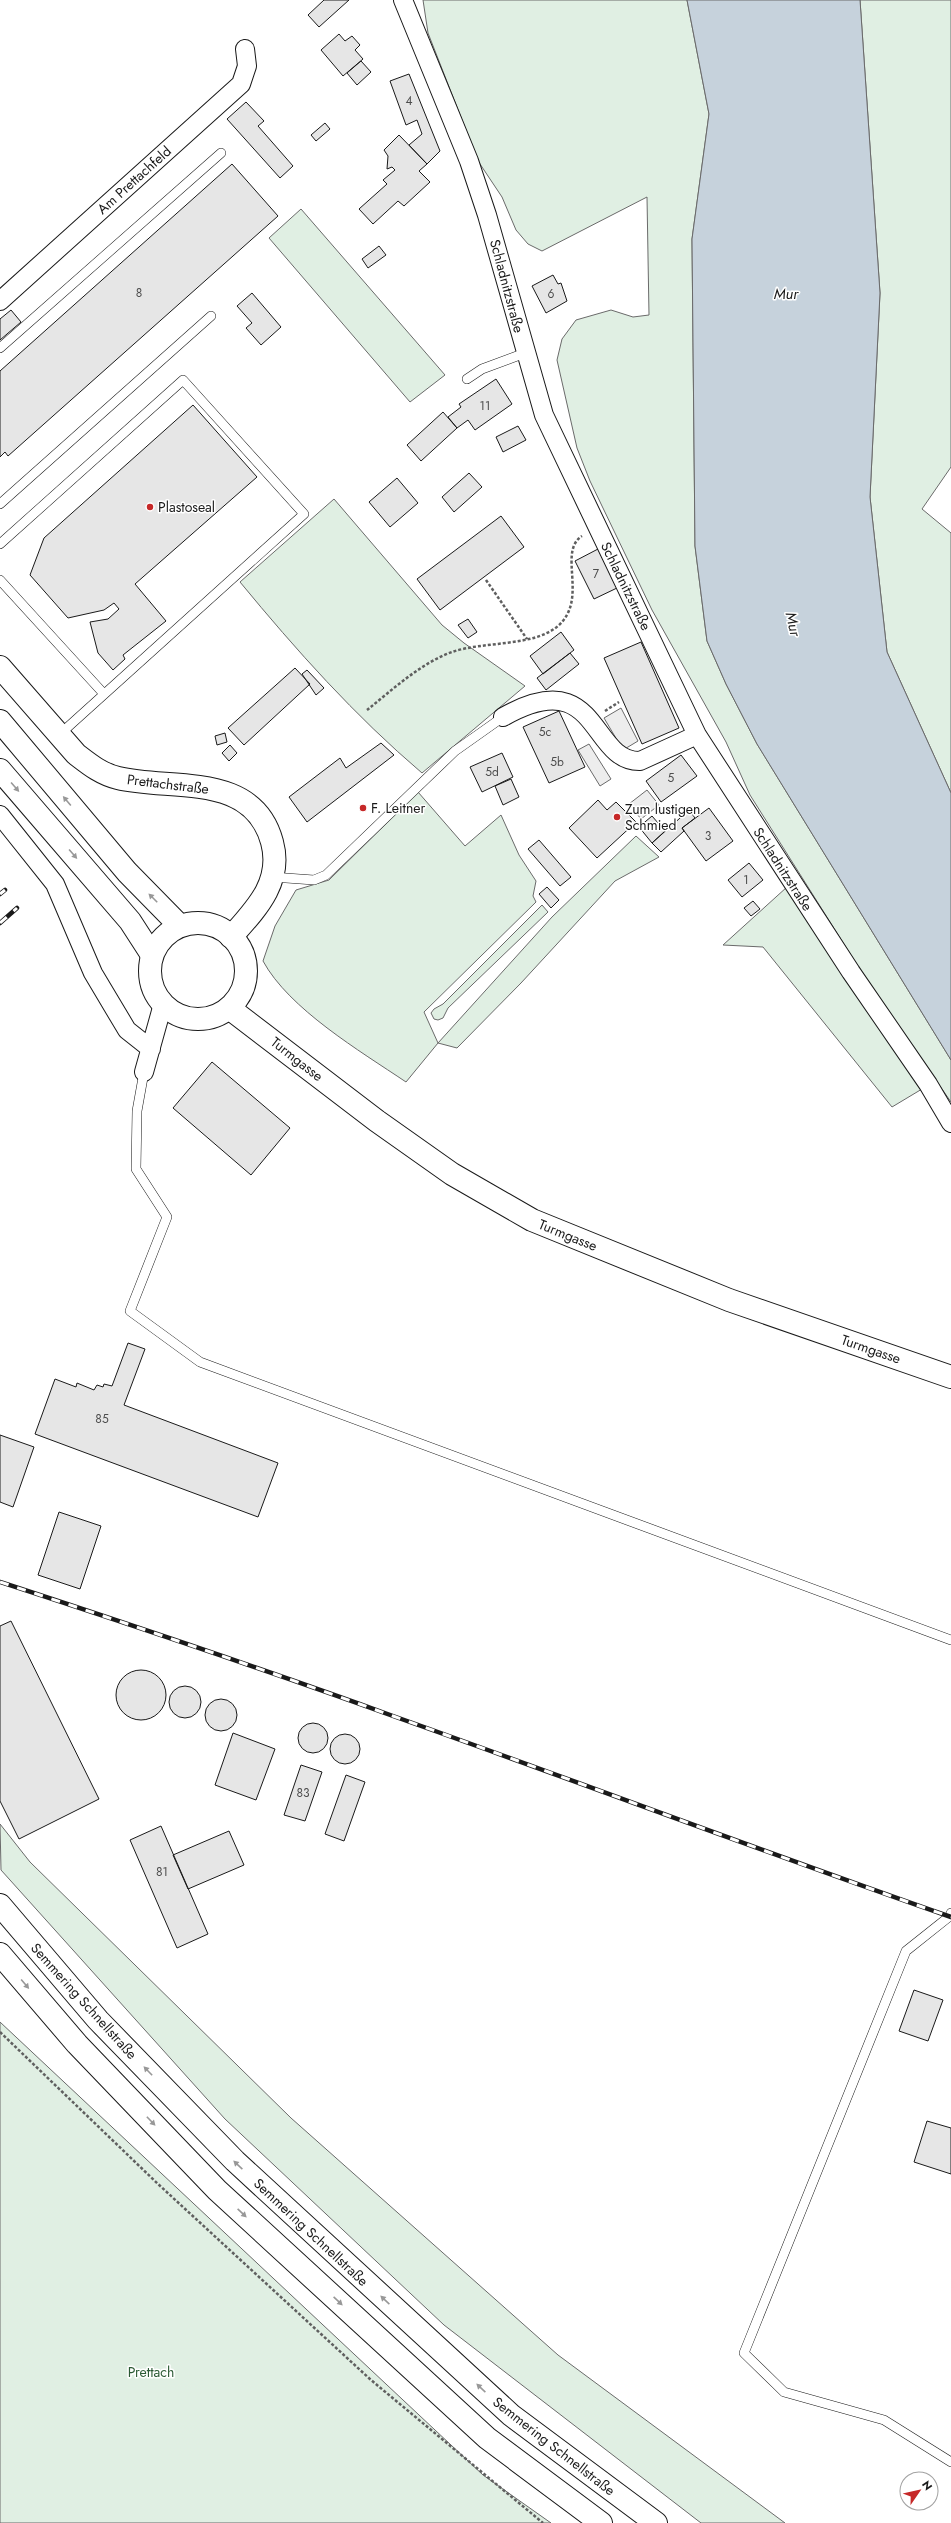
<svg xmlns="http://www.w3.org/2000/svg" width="951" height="2523" font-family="Jost,sans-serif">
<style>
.green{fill:#e0efe3;stroke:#6a6a6a}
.parking{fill:#ededed;stroke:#6a6a6a}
.water{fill:#c6d2dc;stroke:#6a6a6a}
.building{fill:#e6e6e6;stroke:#1a1a1a}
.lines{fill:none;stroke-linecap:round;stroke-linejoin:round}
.service-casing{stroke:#1a1a1a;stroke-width:10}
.minor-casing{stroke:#1a1a1a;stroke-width:20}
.tertiary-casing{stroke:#1a1a1a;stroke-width:24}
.secondary-casing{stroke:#1a1a1a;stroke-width:24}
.motorway-casing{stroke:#1a1a1a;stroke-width:24}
.path{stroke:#5f5f5f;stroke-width:2.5;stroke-dasharray:3 2;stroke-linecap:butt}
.service{stroke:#fff;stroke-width:9}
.minor{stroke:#fff;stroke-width:18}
.tertiary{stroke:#fff;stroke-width:22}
.secondary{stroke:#fff;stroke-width:22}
.motorway{stroke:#fff;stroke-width:22}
.rail-casing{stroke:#1a1a1a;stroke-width:4.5}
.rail{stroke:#fff;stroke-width:3;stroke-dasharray:9;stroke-linecap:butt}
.oneway{fill:#989898}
.poi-dot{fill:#c62828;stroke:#fff;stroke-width:1.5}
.labels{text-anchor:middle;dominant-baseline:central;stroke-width:3;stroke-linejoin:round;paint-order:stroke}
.number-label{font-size:12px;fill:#4d4d4d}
.street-label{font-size:14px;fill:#1a1a1a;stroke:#fff}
.poi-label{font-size:14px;fill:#1a1a1a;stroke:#fff;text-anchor:start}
.park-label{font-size:14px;fill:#2b5a34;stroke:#fff}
.water-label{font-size:15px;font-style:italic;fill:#1a1a1a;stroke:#fff}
</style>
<rect width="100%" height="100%" fill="#fff"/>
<path class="green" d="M423 0H687L709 114 692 239 695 546 707 641 726 684 757 744 951 1060V1102L871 987 750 795 726 742 652 610 590 481 577 448 557 360 562 339 576 320 611 310 633 317 649 315 647 197 542 251 528 244 516 230 502 197 478 161 428 33Z
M860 0H951V467L922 509 951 533V793L887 652 870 497 880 293Z
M301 209 445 375 410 402 269 238Z
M334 499 442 625 464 643 525 686 422 773C355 716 296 650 240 582Z
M418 792 465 846 501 815 519 855 536 881 533 896 536 902 424 1012 438 1043 552 917 636 836 659 857 615 881 521 983 457 1048 438 1043 406 1082C360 1051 289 1009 263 961L275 926 296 890 329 880Z
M787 887 922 1089 892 1107 763 947 723 945Z
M542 905 548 912 448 1008 443 1018 438 1020 434 1019 431 1013 434 1009 443 1004Z
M0 1824 30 1862 291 2118 558 2355 785 2523H701L444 2325 225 2119 1 1870Z
M0 2022 483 2475 551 2523H0Z"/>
<path class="parking" d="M621 708 638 741 623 750 604 718Z
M589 744 611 779 600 786 578 750Z
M647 790 659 805 641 819 629 804Z"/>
<path class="water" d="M687 0H860L880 293 870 497 887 652 951 793V1060L757 744 726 684 707 641 695 546 692 239 709 114Z"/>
<path class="building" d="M324 0H349L319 27 308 15Z
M339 34 345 41 352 36 360 45 355 50 363 59 343 76 321 50Z
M361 61 371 72 357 85 347 73Z
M409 74 440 151 427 164 409 145 422 134 417 120 406 125 390 81Z
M246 102 264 121 258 126 293 166 280 178 227 119Z
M325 123 330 129 316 141 311 135Z
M399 135 427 164 419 171 430 182 404 206 398 201 373 224 359 209 387 184 383 180 395 170 392 167 387 169 388 156 384 150Z
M232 164 278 216 8 456 5 452 0 457V371Z
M379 246 386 255 368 268 362 259Z
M553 275 558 284 561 283 567 301 546 313 532 286Z
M252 293 281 327 261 345 246 328 252 323 237 306Z
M11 310 21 322 0 340V319Z
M496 379 512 404 475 430 468 420 457 428 448 417 461 407 459 404Z
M193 405 257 477 135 584 166 621 123 655 125 659 113 670 98 653 90 622 108 619 119 609 114 603 104 610 68 618 30 575 44 538Z
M443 412 457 428 421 461 407 445Z
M518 426 526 440 503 452 496 437Z
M469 473 482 487 454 512 442 497Z
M397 478 418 503 390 527 369 502Z
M501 516 524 547 440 610 417 579Z
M598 549 617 588 594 599 575 561Z
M468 619 477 632 468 638 458 625Z
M561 632 574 650 543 674 530 656Z
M641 642 679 728 642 744 604 658Z
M570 653 579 664 546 690 537 678Z
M295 668 310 684 244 745 228 728Z
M307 670 324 688 316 695 302 674Z
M559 711 585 767 549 783 523 727Z
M225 733 227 742 217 745 215 736Z
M381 743 394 755 307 822 289 797 340 758 346 768Z
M230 745 237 753 229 761 222 753Z
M502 753 513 777 482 792 470 767Z
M681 755 697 776 661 802 646 781Z
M511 779 519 797 503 805 495 786Z
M598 800 607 810 616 802 636 822 597 858 569 828Z
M709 808 733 841 706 861 682 828Z
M689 810 695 818 682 828 684 831 661 852 652 843Z
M652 816 665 831 652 843 639 827Z
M539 840 571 877 560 886 528 849Z
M749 863 763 880 742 897 728 880Z
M547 887 559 900 551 908 539 894Z
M753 901 760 909 751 916 744 908Z
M212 1062 290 1128 251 1175 173 1108Z
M128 1343 145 1349 124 1405 278 1463 258 1517 35 1434 55 1379 76 1387 77 1383 94 1390 97 1385 103 1387 104 1384 112 1386Z
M0 1435 34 1447 13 1507 0 1502Z
M59 1512 101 1526 80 1589 38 1575Z
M11 1621 99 1799 19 1839 0 1801V1626Z
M116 1695a25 25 0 1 1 50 0a25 25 0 1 1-50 0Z
M169 1702a16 16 0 1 1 32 0a16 16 0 1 1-32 0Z
M205 1715a16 16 0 1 1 32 0a16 16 0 1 1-32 0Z
M298 1738a15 15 0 1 1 30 0a15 15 0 1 1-30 0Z
M233 1733 275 1749 256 1800 215 1785Z
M330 1749a15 15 0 1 1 30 0a15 15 0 1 1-30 0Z
M301 1765 322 1772 305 1821 284 1815Z
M346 1775 365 1782 344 1841 325 1834Z
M161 1826 208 1934 177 1948 130 1840Z
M229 1831 244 1865 188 1889 173 1855Z
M914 1990 943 2000 928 2041 899 2031Z
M927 2121 951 2128V2174L914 2162Z"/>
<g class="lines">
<g class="service-casing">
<path id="service" d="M0 348 221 153
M467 379 482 369 525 353
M0 504 211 316
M0 544 183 380 304 514 59 735
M0 580 104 694
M272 877 314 880 326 875 455 751 503 717
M144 1072 137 1111 136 1169 167 1217 130 1311 200 1362 951 1640
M951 1913 950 1916 906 1951 744 2353 784 2392 884 2420 951 2462"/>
</g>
<g class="minor-casing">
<path id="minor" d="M403 0 469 161 487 215 544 415 697 735 851 972 928 1084 951 1123
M0 301 241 84 247 66 245 49
M503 717C600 662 589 762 640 761L697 735
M0 815 55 884 93 973 127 1030 151 1049
M144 1072 163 1004"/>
</g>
<g class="tertiary-casing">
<path id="tertiary" d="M0 667 76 754C89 764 101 774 118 778 171 791 253 771 272 842 283 882 256 909 231 937"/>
</g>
<g class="secondary-casing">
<path id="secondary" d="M150 971a48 48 0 1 1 96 0a48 48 0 1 1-96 0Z
M229 1008 377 1121 452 1174 532 1220 729 1300 951 1377"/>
</g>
<g class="motorway-casing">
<path id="motorway" d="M0 721 127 872 180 926
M0 770 130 921 152 955
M0 1905 98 2020 235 2161 511 2415 656 2523
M0 1954 77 2044 217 2190 487 2438 601 2523"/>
</g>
<path class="path" d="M486 580 527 639
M367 710C392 690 421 663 452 652 484 641 533 647 558 626 589 599 557 552 582 536
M605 711 619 702
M0 2032 158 2184 371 2380 543 2523"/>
<use href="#service" class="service"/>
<use href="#minor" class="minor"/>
<use href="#tertiary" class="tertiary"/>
<use href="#secondary" class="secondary"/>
<use href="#motorway" class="motorway"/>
<g class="rail-casing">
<path id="rail" d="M0 894 5 890
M0 923 17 908
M0 1582C132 1625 263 1669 393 1716 579 1782 764 1852 951 1917"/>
</g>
<use href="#rail" class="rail"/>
</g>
<defs><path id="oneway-solid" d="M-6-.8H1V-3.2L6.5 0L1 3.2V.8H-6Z"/></defs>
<g class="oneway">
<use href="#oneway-solid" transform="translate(15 787) rotate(49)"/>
<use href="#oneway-solid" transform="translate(67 801) rotate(-130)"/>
<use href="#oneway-solid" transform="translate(73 854) rotate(49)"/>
<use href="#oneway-solid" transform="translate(153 898) rotate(-135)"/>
<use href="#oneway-solid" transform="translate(25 1984) rotate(50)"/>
<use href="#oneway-solid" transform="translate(148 2071) rotate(-134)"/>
<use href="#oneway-solid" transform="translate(151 2121) rotate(46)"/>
<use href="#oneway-solid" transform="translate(238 2165) rotate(-137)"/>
<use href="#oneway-solid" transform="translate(242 2213) rotate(43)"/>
<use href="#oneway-solid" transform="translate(385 2300) rotate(-137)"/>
<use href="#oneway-solid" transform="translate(338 2301) rotate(43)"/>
<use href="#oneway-solid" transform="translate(481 2388) rotate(-137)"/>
</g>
<g class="poi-dot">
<circle cx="150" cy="507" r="4"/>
<circle cx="363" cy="808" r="4"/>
<circle cx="617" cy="817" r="4"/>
</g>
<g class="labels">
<g class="number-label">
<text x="409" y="101">4</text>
<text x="139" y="293">8</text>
<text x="551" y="294">6</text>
<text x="485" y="406">11</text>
<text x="596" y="574">7</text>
<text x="545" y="732">5c</text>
<text x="557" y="762">5b</text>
<text x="492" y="772">5d</text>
<text x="671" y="778">5</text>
<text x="708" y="836">3</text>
<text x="746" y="880">1</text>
<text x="102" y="1419">85</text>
<text x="303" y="1793">83</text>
<text x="162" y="1872">81</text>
</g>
<g class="street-label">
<text transform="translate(134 180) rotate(-42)">Am Prettachfeld</text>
<text transform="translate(507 286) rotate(75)">Schladnitzstraße</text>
<text transform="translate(626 586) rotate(64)">Schladnitzstraße</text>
<text transform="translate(168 784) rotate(7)">Prettachstraße</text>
<text transform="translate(783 869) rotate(57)">Schladnitzstraße</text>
<text transform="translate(297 1059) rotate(38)">Turmgasse</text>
<text transform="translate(568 1235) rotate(22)">Turmgasse</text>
<text transform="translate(871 1349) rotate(19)">Turmgasse</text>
<text transform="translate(84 2001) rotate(48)">Semmering Schnellstraße</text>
<text transform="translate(311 2232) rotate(43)">Semmering Schnellstraße</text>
<text transform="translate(554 2446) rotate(38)">Semmering Schnellstraße</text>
</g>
<g class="poi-label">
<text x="158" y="507">Plastoseal</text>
<text x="371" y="808">F. Leitner</text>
<text x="625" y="809">Zum lustigen<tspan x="625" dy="16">Schmied</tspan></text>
</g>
<g class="park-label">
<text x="151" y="2372">Prettach</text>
</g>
<g class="water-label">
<text x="786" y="294">Mur</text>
<text transform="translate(793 624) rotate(77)">Mur</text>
</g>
</g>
<g transform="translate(919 2491) rotate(56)"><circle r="19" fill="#ffffff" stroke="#a3a3a3"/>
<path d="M0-3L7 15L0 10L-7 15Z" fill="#c62828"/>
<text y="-6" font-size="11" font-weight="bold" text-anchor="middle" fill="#1a1a1a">N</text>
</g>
</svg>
